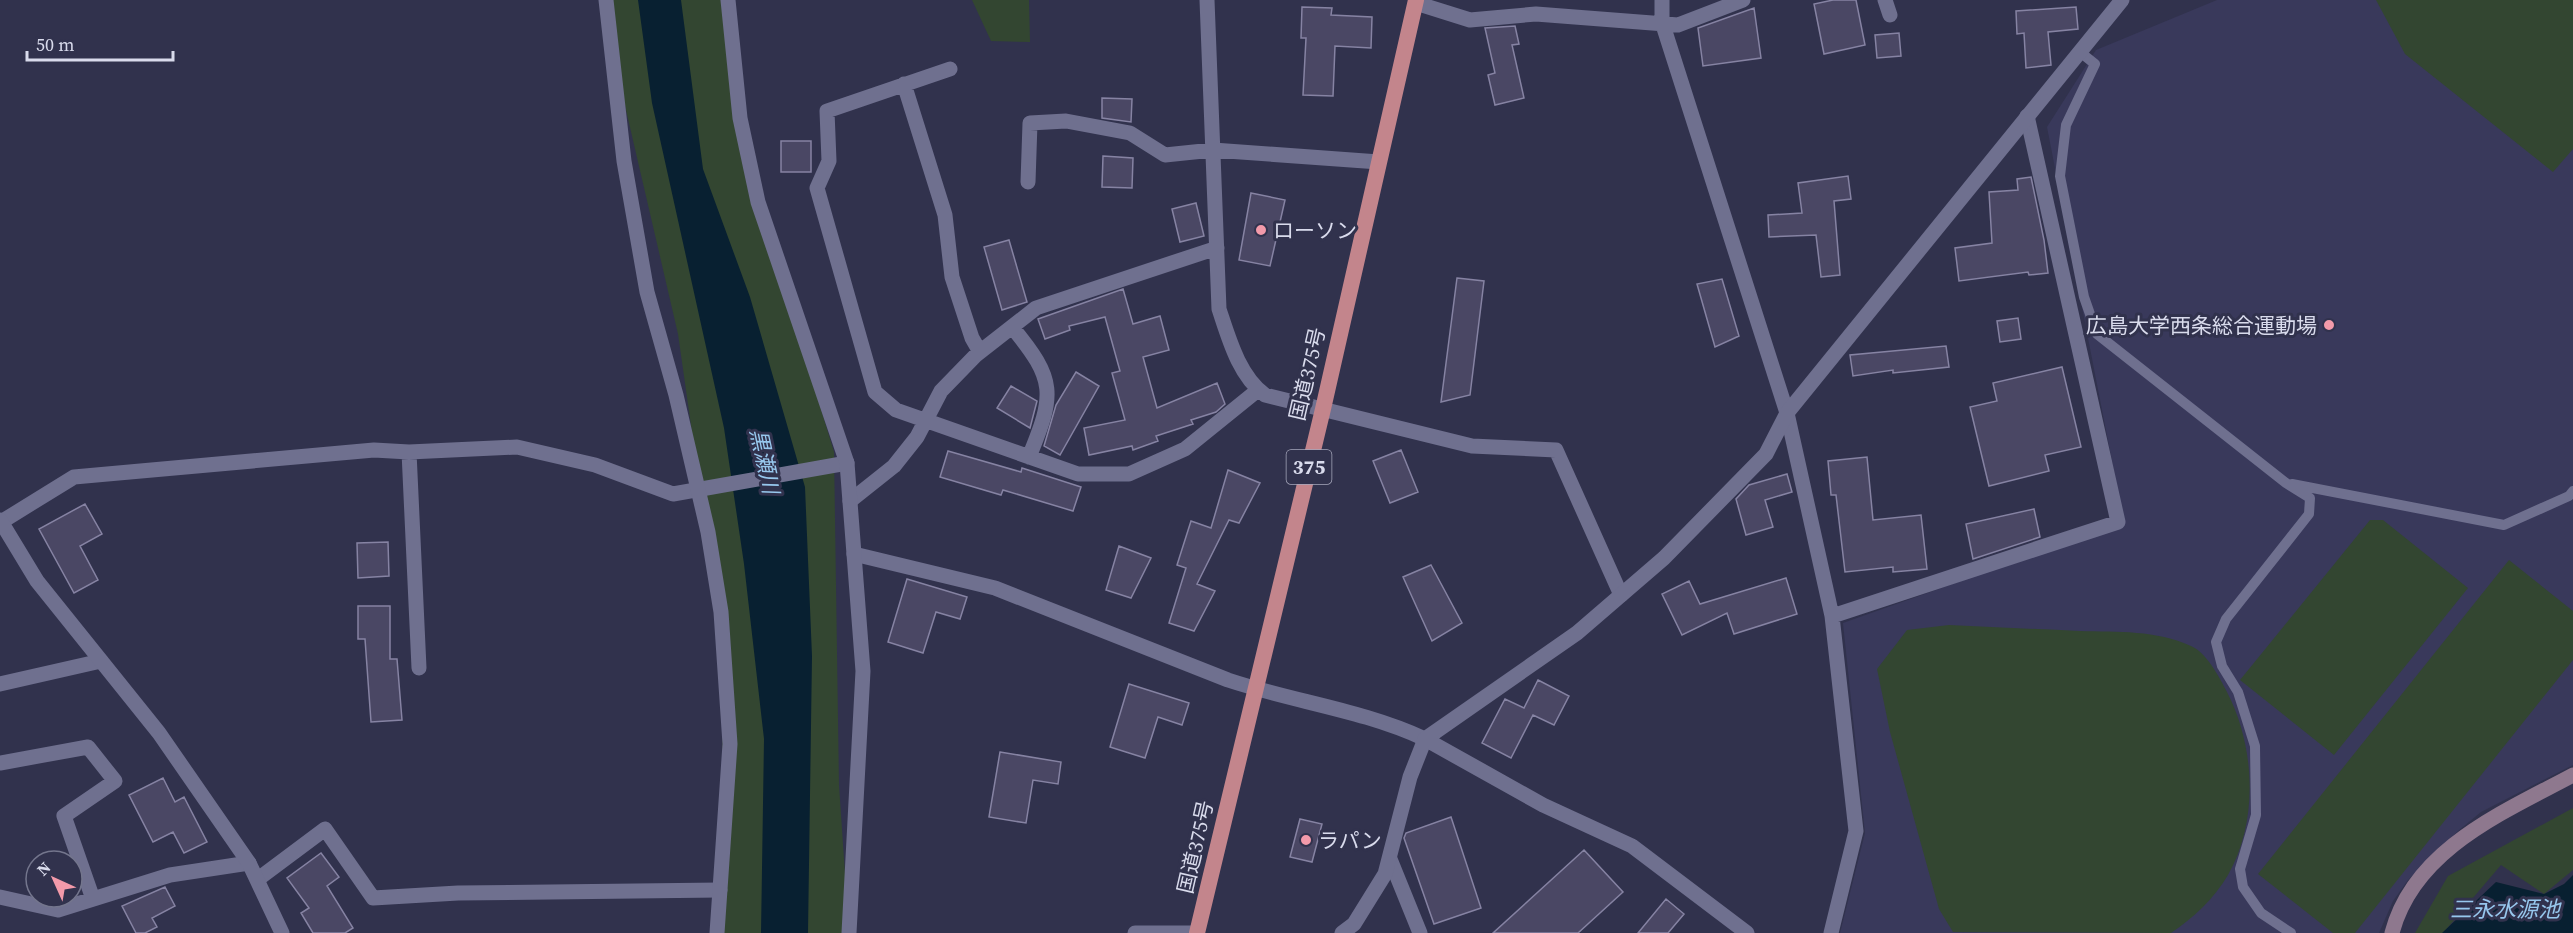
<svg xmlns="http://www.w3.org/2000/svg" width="2573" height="933" font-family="'Source Serif 4','Noto Sans JP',serif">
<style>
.built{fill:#39395b}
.green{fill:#334631}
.water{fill:#082031}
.building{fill:#4a4764;stroke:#8683a3;stroke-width:1.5}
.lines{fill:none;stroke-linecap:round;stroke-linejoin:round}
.service{stroke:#6f708f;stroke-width:10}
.minor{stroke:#6f708f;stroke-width:15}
.tertiary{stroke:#6f708f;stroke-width:15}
.secondary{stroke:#8e788e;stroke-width:15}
.trunk{stroke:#c3858c;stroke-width:16}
.poi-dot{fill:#f39aaa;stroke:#31324d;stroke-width:2}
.labels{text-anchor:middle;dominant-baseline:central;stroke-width:6;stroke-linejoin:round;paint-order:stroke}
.shield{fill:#31324d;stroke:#a7a8bc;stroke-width:1.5}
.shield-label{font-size:20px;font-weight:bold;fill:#d9dbec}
.poi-label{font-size:21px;fill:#d9dbec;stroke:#31324d;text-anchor:start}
.street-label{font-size:21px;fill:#d9dbec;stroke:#31324d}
.water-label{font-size:22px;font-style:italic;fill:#97c7ed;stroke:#31324d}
</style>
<rect width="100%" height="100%" fill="#31324d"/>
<path class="built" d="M2217 0H2573V765L2481 812 2458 831 2408 880 2393 901 2379 933H1840L1865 833 1843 623 2124 523 2047 127 2096 50Z"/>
<path class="green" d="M613 0H731L758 202 834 452 839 785 849 933H719L724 657 678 334 609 37Z
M972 0H1029L1030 42 991 41Z
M2376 0H2573V149L2553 172 2405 54Z
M2370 520H2383L2468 588 2334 755 2240 680Z
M2509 560 2573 611V660L2355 933H2333L2258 874Z
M1949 625C1992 627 2036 629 2080 631 2118 632 2156 630 2191 646 2207 653 2219 677 2227 692 2255 746 2259 821 2228 875 2214 899 2193 918 2171 933L1953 932 1939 909 1890 732 1877 669 1907 630Z
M2573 808V870L2544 894 2501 865 2443 933H2415L2448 876Z"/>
<path class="water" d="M638 0H681L703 169 750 297 805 487 812 656 808 933H761L764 739 744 564 724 428 652 103Z
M2573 875V933H2442L2496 882 2544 894 2564 884Z"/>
<path class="building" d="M1833 0H1856L1865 45 1824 54 1814 4Z
M1302 7 1332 8 1331 15 1372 17 1371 48 1335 46 1333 96 1303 95 1306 38H1301Z
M2076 7 2078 29 2048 32 2051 65 2026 68 2024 33 2017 34 2016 11Z
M1754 8 1761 58 1703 66 1698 28Z
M1515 26 1519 44 1512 45 1524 98 1495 105 1488 75 1495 73 1485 28Z
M1899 33 1901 56 1877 58 1875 35Z
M1102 98 1132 99 1131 122 1102 118Z
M781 141H811V172H781Z
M1103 156 1133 158 1132 188 1102 187Z
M1848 176 1851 199 1834 201 1840 275 1821 277 1816 235 1769 237 1768 215 1802 213 1798 183Z
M2031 177 2044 240 2048 273 2029 275 2028 272 1959 281 1955 248 1992 243 1989 192 2018 190 2017 179Z
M1251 193 1285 200 1270 266 1239 260Z
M1196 203 1204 236 1180 242 1172 209Z
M1009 240 1027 302 1002 310 984 247Z
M1457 278 1484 281 1470 395 1441 402Z
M1722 279 1739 336 1715 347 1697 284Z
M1123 289 1133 324 1160 316 1169 350 1143 357 1157 408 1217 383 1225 404 1216 412 1191 420 1193 424 1156 436 1158 441 1133 450 1132 446 1089 455 1084 428 1125 420 1112 373 1120 371 1105 317 1069 326 1070 330 1045 339 1038 319Z
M2018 318 2021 339 2000 342 1997 321Z
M1946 346 1949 367 1893 373V370L1853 376 1850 355Z
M2062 367 2081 447 2045 455 2049 471 1989 486 1970 407 1997 401 1993 383Z
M1076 372 1099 386 1060 455 1044 446 1056 405Z
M1011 386 1037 401 1030 428 997 408Z
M1401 450 1418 492 1390 503 1373 461Z
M948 451 1021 472 1022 468 1081 487 1073 511 1003 490 1001 495 940 477Z
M1867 457 1873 520 1921 515 1927 569 1893 572V567L1845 572 1836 495H1831L1828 461Z
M1228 470 1260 483 1239 523 1229 520 1197 584 1215 591 1194 631 1169 623 1186 568 1177 565 1191 521 1211 528Z
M1787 474 1792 492 1765 500 1773 527 1746 535 1736 499 1749 485Z
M85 504 102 534 80 546 98 580 74 593 39 529Z
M2034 509 2040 537 1973 559 1966 524Z
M388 542 389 576 358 578 357 543Z
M1119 546 1151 558 1131 598 1106 590Z
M1431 565 1462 623 1432 641 1403 577Z
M1786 578 1797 614 1734 634 1727 613 1682 635 1662 594 1689 581 1700 604Z
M907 579 967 597 960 619 936 612 923 653 888 642Z
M358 606H390V659H397L402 720 371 722 365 639H358Z
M1538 680 1569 696 1554 725 1533 715 1511 758 1482 743 1505 699 1524 708Z
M1129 684 1189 703 1182 725 1158 717 1145 758 1110 747Z
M1000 752 1061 762 1058 784 1033 780 1026 823 989 817Z
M163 778 175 802 184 797 207 842 184 853 173 832 153 842 129 795Z
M1451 817 1481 908 1434 924 1404 838 1406 833Z
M1300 819 1322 824 1312 862 1290 857Z
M1584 850 1623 892 1578 933H1493Z
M321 853 339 877 327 886 353 928 345 933H313L301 913 309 908 287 878Z
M165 887 175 906 152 918 157 927 145 933H136L122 906Z
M1666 899 1684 914 1668 933H1638Z"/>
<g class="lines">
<path class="service" d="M2080 52 2095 64 2066 125 2060 176 2084 297 2097 334 2286 483 2310 498 2309 514 2226 619 2216 642 2222 666 2238 692 2255 746 2256 815 2240 869 2243 887 2261 913 2291 933
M2292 484 2504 525 2569 496 2573 491"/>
<path class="minor" d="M1207 0 1219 309C1229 339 1239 376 1265 395L1472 446 1556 450 1621 595
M1662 0V22L1787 413 1832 616 1856 831 1831 933
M1885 0 1890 15
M1416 3 1470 20 1536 14 1678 25 1743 0
M950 69 827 111 829 161 817 188 875 392 896 410 1078 474H1129L1185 449 1258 390
M904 84 945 215 952 277 972 338 980 352
M1028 182 1030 123 1066 121 1130 133 1165 155 1213 150 1379 162
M1012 327C1056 380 1055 394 1029 457
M409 452 419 668
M850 501 894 466 917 437 941 391 976 355 1036 308 1217 248
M1 522 74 477 374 450 409 452 517 447 595 465 673 494 847 463
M854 554 995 588 1228 680C1294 702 1363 710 1425 739
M1832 616 2118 522 2027 116
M0 684 101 661
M0 763 88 747 115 781 64 816 93 899
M1390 859 1420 933
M258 879 325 829 373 898 458 893 720 890
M0 897 58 910 170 875 249 863"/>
<path class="tertiary" d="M606 0 624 161 647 292 676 395 708 532 721 612 730 744 717 933
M728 0 740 118 758 202 847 463 863 671 849 933
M0 520 37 581 159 733 249 863 282 933
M1425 739 1543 805 1632 846 1747 933
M1135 933H1197
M1342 933 1354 924 1385 874 1410 777 1425 739 1577 633 1664 558 1766 454 1787 413 2122 0"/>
<path class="secondary" d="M2392 933C2414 849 2504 812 2573 775"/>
<path class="trunk" d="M1197 933 1323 409 1416 0"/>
</g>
<g class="poi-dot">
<circle cx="1261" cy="230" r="6"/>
<circle cx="2329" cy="325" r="6"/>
<circle cx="1306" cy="840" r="6"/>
</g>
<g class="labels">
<rect class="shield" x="1286.5" y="450" width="45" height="34" rx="4.5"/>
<g class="shield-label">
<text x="1309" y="467">375</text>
</g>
<g class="poi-label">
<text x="1273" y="230">ローソン</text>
<text x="2317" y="325" text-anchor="end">広島大学西条総合運動場</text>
<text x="1318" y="840">ラパン</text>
</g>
<g class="street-label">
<text transform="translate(1307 374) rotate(-77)">国道375号</text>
<text transform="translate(1195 847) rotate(-77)">国道375号</text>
</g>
<g class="water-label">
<text transform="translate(765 461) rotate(78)">黒瀬川</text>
<text x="2505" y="909">三永水源池</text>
</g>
</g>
<g transform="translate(54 879) rotate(315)"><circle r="28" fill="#31324d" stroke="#74768d" stroke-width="1.5"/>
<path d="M0-4.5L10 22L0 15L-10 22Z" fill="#f39aaa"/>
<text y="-9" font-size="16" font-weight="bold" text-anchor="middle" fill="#d9dbec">N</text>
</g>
<path d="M27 51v9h146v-9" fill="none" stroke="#d9dbec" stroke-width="3"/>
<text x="36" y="51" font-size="18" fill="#d9dbec" stroke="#31324d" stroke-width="4.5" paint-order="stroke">50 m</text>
</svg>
